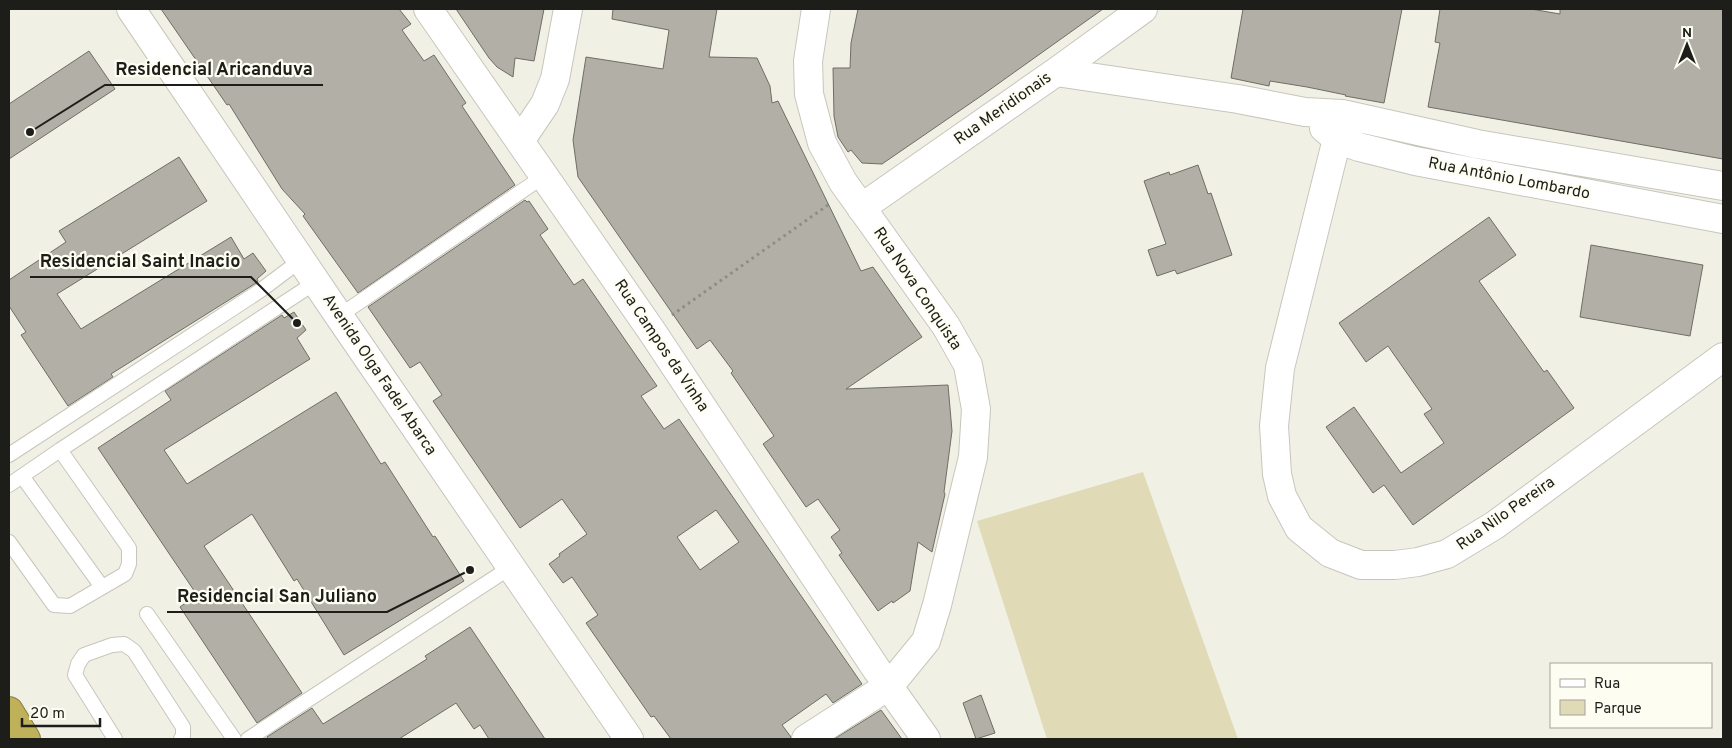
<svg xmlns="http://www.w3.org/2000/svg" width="1732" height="748" font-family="Overpass,sans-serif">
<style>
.green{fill:#e0dab7}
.building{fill:#b1afa6;stroke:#6f6e65;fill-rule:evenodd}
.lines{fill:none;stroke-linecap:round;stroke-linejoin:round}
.lane-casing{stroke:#c8c6bc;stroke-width:16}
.street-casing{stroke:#c8c6bc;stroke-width:30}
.highway-casing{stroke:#867d43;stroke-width:30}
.path{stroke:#8d8c85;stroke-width:3;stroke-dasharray:2.5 4;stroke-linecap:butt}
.lane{stroke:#fff;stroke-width:14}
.street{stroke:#fff;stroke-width:28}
.highway{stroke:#bfb15a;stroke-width:28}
.labels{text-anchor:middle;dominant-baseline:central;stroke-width:4.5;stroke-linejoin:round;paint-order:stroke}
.street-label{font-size:16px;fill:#1d1d19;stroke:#fefdf2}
.leader{fill:none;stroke:#1d1d19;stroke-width:2}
.callout-dot{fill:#1d1d19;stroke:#fefdf2;stroke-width:2}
.callout-label{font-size:18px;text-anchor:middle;font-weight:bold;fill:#1d1d19;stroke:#fefdf2;stroke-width:4.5;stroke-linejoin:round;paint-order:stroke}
</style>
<rect width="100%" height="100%" fill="#f1f0e5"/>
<path class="green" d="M1143 472 1238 739H1047L977 521Z"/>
<path class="building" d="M161 9H399L411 24 402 30 424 61 434 55 466 103 462 106 515 185 358 293 303 216 305 214 282 189 229 104 227 105Z
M456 9H544L534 61 515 58 513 77 497 67 489 58Z
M613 9H717L709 57 757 58 770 86 772 103 778 101 861 271 873 267 922 337 846 389 948 385 952 431 944 492 945 494 932 552 918 542 910 591 893 603 892 601 878 611 839 555 842 553 831 537 840 530 818 499 806 507 763 444 774 436 731 373 733 371 710 340 697 349 578 177 573 140 586 57 663 69 669 30 612 19Z
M858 9H1103L981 96 882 164 862 163 851 150 848 152 838 137 834 116 833 68H850L851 43Z
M1243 9H1402L1384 103 1345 96 1346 95 1307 87 1270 81 1269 86 1231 78Z
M1440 9H1531L1560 14V9H1723V159L1428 107 1440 43 1435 42Z
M89 51 115 89 9 159V104Z
M179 157 207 201 57 294 81 329 231 237 244 259 253 253 266 271 257 279 258 281 256 283 111 374 113 377 68 406 21 335 26 332 9 306V280L66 242 59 231Z
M1198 165 1208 194 1211 193 1232 255 1177 274 1175 270 1157 276 1148 250 1166 244 1144 181 1169 172 1170 175Z
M525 200 527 202 529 201 548 229 540 235 574 285 583 279 657 386 641 396 664 429 679 419 862 684 833 703 826 694 782 725 791 737 790 739H671L654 716 651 717 586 623 598 615 572 577 563 583 549 564 560 556 559 554 587 534 562 499 520 528 433 401 442 395 420 362 410 368 368 307ZM716 510 739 542 700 570 677 537Z
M1489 217 1516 255 1479 281 1544 372 1547 370 1574 408 1413 525 1384 485 1373 493 1326 427 1354 407 1401 473 1444 443 1424 414 1432 409 1388 346 1366 362 1339 323Z
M1591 245 1703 265 1690 336 1580 317Z
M294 312 306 330 297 338 310 359 164 450 187 484 336 392 381 464 385 462 433 537 435 536 464 581 344 655 297 579 294 581 252 514 204 546 302 693 257 723 180 607 197 595 98 448 171 400 165 391 282 315 284 318Z
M470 627 545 739H489L480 725 474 729 456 703 399 739H268L267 737 312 708 323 724 427 659 425 656Z
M981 695 995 733 976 739 963 703Z
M881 710 902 739H834Z"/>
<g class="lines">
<g class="lane-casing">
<path id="lane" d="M339 316 544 176
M9 455 261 290 301 260
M22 476 102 587
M9 485 60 450
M9 542 54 605 70 606 125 574 129 564V548L60 450 316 282
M147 614 234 739
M115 739 75 675 78 664 84 655 112 645 124 644 134 651 183 727V736L181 739
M248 739 511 567"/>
</g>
<g class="street-casing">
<path id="street" d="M131 9 339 316 629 739
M428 9 651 330 877 670 926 739
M1056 72 1238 99 1305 112 1342 114 1477 144 1723 186
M1342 114 1337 139 1280 368 1274 426 1277 474 1282 496 1299 528 1330 553 1361 565H1395L1418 562 1447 554 1495 525 1723 357
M1324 128 1337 139 1359 147 1415 161 1723 219
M520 141 545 104 555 79 568 9
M861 208 1056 72 1143 9
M806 739 890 685 926 641 937 605 973 457 976 409 968 365 946 326 843 182 822 143 809 94 808 61 816 9"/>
</g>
<g class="highway-casing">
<path id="highway" d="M9 711 26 739"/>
</g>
<path class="path" d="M672 315 828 205"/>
<use href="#lane" class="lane"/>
<use href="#street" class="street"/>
<use href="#highway" class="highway"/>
</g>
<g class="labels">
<g class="street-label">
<text transform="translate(1003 109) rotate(-35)">Rua Meridionais</text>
<text transform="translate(1509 179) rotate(11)">Rua Antônio Lombardo</text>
<text transform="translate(917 289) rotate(56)">Rua Nova Conquista</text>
<text transform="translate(661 346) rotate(56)">Rua Campos da Vinha</text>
<text transform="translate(379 375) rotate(56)">Avenida Olga Fadel Abarca</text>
<text transform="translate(1506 514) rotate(-35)">Rua Nilo Pereira</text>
</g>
</g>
<path class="leader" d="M30 132L105 85H323M297 323L251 277H30M470 570L387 612H167"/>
<g class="callout-dot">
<circle cx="30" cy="132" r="5"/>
<circle cx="297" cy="323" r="5"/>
<circle cx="470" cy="570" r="5"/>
</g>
<g class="callout-label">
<text x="214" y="75">Residencial Aricanduva</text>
<text x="140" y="267">Residencial Saint Inacio</text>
<text x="277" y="602">Residencial San Juliano</text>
</g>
<rect width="1732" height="748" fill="none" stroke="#1d1d19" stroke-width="20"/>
<rect x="1550" y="663" width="162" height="65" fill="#fefdf2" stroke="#a4a39b"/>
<rect x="1560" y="679" width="25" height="8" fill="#ffffff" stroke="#a4a39b"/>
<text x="1594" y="688" font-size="15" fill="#1d1d19">Rua</text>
<rect x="1560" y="700" width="25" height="15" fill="#e0dab7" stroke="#a4a39b"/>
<text x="1594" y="713" font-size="15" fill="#1d1d19">Parque</text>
<g transform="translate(1687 45)" stroke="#fefdf2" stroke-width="4" paint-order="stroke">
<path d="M0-4L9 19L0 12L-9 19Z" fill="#1d1d19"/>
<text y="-8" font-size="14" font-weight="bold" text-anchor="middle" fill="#1d1d19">N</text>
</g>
<path d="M22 718v8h78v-8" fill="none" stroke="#1d1d19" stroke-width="2.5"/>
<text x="30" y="718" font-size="15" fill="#1d1d19" stroke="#fefdf2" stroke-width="4" paint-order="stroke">20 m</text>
</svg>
